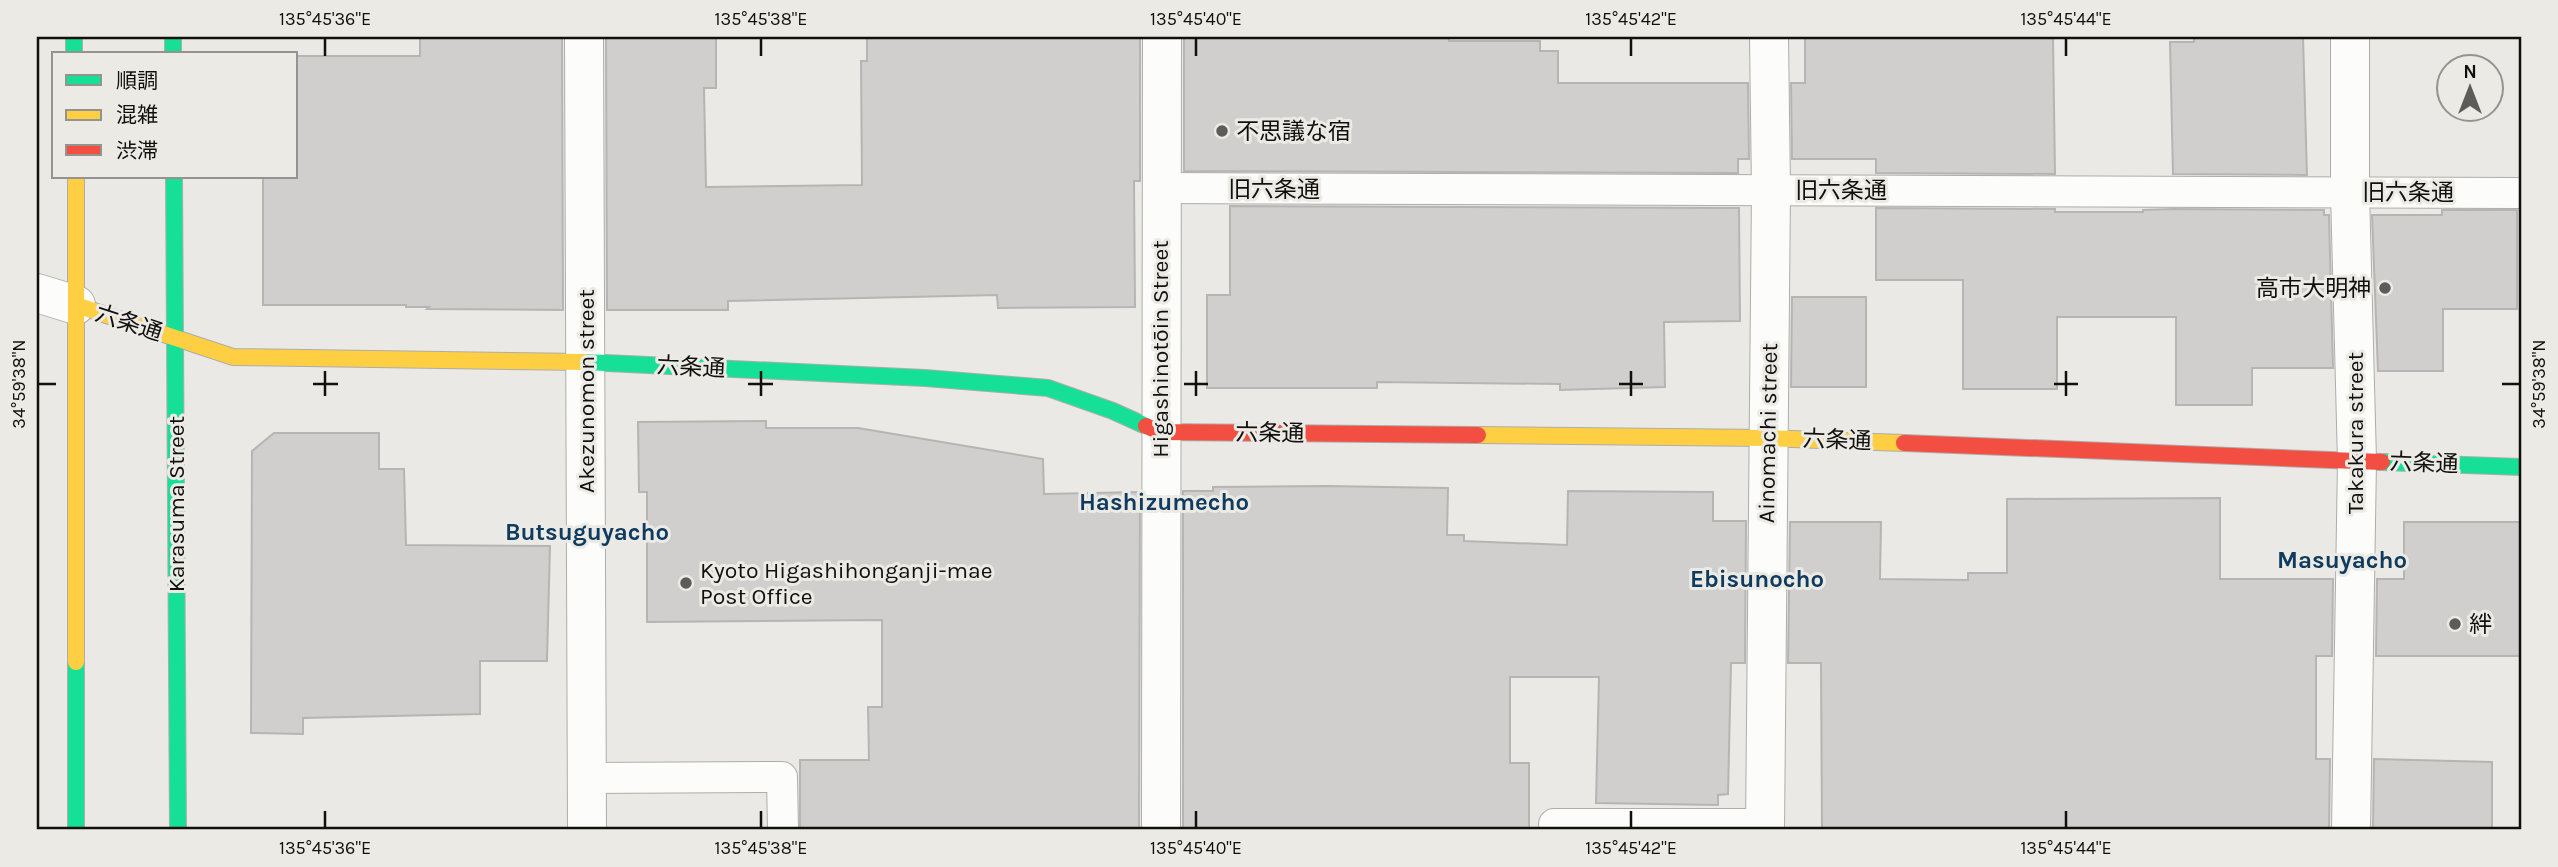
<svg xmlns="http://www.w3.org/2000/svg" width="2558" height="867" font-family="Karla,'Noto Sans JP',sans-serif">
<style>
.building{fill:#d0cfcd;stroke:#b6b5b3;stroke-width:2}
.lines{fill:none;stroke-linecap:round;stroke-linejoin:round}
.lane-casing{stroke:#aeadab;stroke-width:32}
.street-casing{stroke:#aeadab;stroke-width:40}
.fast-casing{stroke:#aeadab;stroke-width:18}
.slow-casing{stroke:#aeadab;stroke-width:18}
.jam-casing{stroke:#aeadab;stroke-width:18}
.lane{stroke:#fcfcfb;stroke-width:30}
.street{stroke:#fcfcfb;stroke-width:38}
.fast{stroke:#16e098;stroke-width:16}
.slow{stroke:#ffcf43;stroke-width:16}
.jam{stroke:#f24e42;stroke-width:16}
.ticks{fill:none;stroke:#11100f;stroke-width:2.5}
.poi-dot{fill:#5d5c5a;stroke:#eceae4;stroke-width:2.5}
.labels{text-anchor:middle;dominant-baseline:central;stroke-width:6;stroke-linejoin:round;paint-order:stroke}
.poi-label{font-size:23px;fill:#11100f;stroke:#eceae4;text-anchor:start}
.street-label{font-size:23px;fill:#11100f;stroke:#eceae4}
.neighbourhood-label{font-size:24px;font-weight:bold;fill:#0f3b60;stroke:#eceae4}
.neatline{fill:none;stroke:#11100f;stroke-width:2.5}
.ticks-label{font-size:18px;text-anchor:middle;fill:#11100f}
</style>
<rect width="100%" height="100%" fill="#eae9e6"/>
<path class="building" d="M420 37H562L563 310 427 309 429 307H406V305H263V177H296V56H420Z
M606 37H716V88H704L706 187 862 185 861 61H867V37H1140V181H1134L1135 307 998 308 997 295 728 301V310H607Z
M1184 37H1449V41H1540V51H1558V83H1748L1749 159H1738V173L1184 171Z
M1805 37H2053L2055 174 1876 173V159H1792L1791 83H1805Z
M2194 37H2303L2307 175 2173 174 2170 42H2194Z
M1230 206 1739 208 1740 321 1664 322 1665 387 1560 390V384L1377 382V388H1207V295H1230Z
M1876 208 2055 209V212H2143V210L2173 209 2324 210V215H2329L2333 368H2252V405H2176V317H2057V389H1963V280H1876Z
M2442 210H2517V309H2443V371H2378L2372 215H2442Z
M1792 297H1866V387H1791Z
M766 421V428H858L1043 459 1044 494 1140 492 1139 830H800V760H869L868 707H882V620L647 622V492H639L638 422Z
M274 433H379V469H404L406 545 550 546 547 661H480V714L303 718V734L251 733 252 451Z
M1326 486 1448 488 1447 535H1464V541L1567 545 1568 491 1713 492V521H1746L1745 663H1731L1728 794 1718 795V805L1596 803 1599 677H1510V763H1529V830H1183V491H1213V487Z
M2220 498V579H2333L2332 656H2316V759H2330L2329 830H1822L1821 663H1788L1790 522H1881L1880 579 1968 580V573H2007V499Z
M2404 522H2521V656H2376L2377 579H2404Z
M2374 759 2492 762V830H2373Z"/>
<g class="lines">
<g class="lane-casing">
<path id="lane" d="M1161 188 2521 193
M587 778 782 777 783 830
M1554 824H1765"/>
</g>
<g class="street-casing">
<path id="street" d="M584 37 587 830
M2350 37V192L2357 461 2351 830
M37 293 76 305
M1161 830 1162 37
M1765 830 1771 190 1769 37"/>
</g>
<g class="fast-casing">
<path id="fast" d="M74 37V54
M173 37V54
M174 177 178 830
M585 362 925 378 1048 388 1113 411 1146 426
M2382 462 2521 467
M76 662V830"/>
</g>
<g class="slow-casing">
<path id="slow" d="M76 177V662
M76 305 233 357 585 362
M1478 435 1767 438 1904 443"/>
</g>
<g class="jam-casing">
<path id="jam" d="M1146 426 1160 432 1478 435
M1904 443 2382 462"/>
</g>
<use href="#lane" class="lane"/>
<use href="#street" class="street"/>
<use href="#fast" class="fast"/>
<use href="#slow" class="slow"/>
<use href="#jam" class="jam"/>
</g>
<path class="ticks" d="M325 38V56M761 38V56M1196 38V56M1631 38V56M2066 38V56M325 371V396M761 371V396M1196 371V396M1631 371V396M2066 371V396M38 384H56M313 384H338M748 384H773M1184 384H1208M1619 384H1643M2054 384H2078M2502 384H2520M325 811V828M761 811V828M1196 811V828M1631 811V828M2066 811V828"/>
<g class="poi-dot">
<circle cx="1222" cy="131" r="7"/>
<circle cx="2385" cy="288" r="7"/>
<circle cx="686" cy="583" r="7"/>
<circle cx="2455" cy="624" r="7"/>
</g>
<g class="labels">
<g class="poi-label">
<text x="1236" y="131">不思議な宿</text>
<text x="2371" y="288" text-anchor="end">高市大明神</text>
<text x="700" y="570">Kyoto Higashihonganji-mae<tspan x="700" dy="26">Post Office</tspan></text>
<text x="2469" y="624">絆</text>
</g>
<g class="street-label">
<text x="1274" y="189">旧六条通</text>
<text x="1841" y="190">旧六条通</text>
<text x="2408" y="192">旧六条通</text>
<text transform="translate(129 323) rotate(18)">六条通</text>
<text transform="translate(1160 349) rotate(-90)">Higashinotōin Street</text>
<text transform="translate(691 367) rotate(3)">六条通</text>
<text transform="translate(586 391) rotate(-90)">Akezunomon street</text>
<text transform="translate(1270 433) rotate(1)">六条通</text>
<text transform="translate(1768 433) rotate(-89)">Ainomachi street</text>
<text transform="translate(2355 433) rotate(-90)">Takakura street</text>
<text transform="translate(1837 440) rotate(2)">六条通</text>
<text transform="translate(2424 463) rotate(2)">六条通</text>
<text transform="translate(176 504) rotate(-90)">Karasuma Street</text>
</g>
<g class="neighbourhood-label">
<text x="1164" y="502">Hashizumecho</text>
<text x="587" y="532">Butsuguyacho</text>
<text x="2342" y="560">Masuyacho</text>
<text x="1757" y="579">Ebisunocho</text>
</g>
</g>
<rect width="2558" height="867" fill="none" stroke="#eceae4" stroke-width="77"/>
<rect x="52" y="52" width="245" height="126" fill="#eceae4" stroke="#94938f" stroke-width="2"/>
<rect x="66" y="75" width="35" height="10" fill="#16e098" stroke="#94938f" stroke-width="2"/>
<text x="116" y="88" font-size="21" fill="#11100f">順調</text>
<rect x="66" y="110" width="35" height="10" fill="#ffcf43" stroke="#94938f" stroke-width="2"/>
<text x="116" y="122" font-size="21" fill="#11100f">混雑</text>
<rect x="66" y="145" width="35" height="10" fill="#f24e42" stroke="#94938f" stroke-width="2"/>
<text x="116" y="158" font-size="21" fill="#11100f">渋滞</text>
<g transform="translate(2470 88)"><circle r="33" fill="#eceae4" stroke="#94938f" stroke-width="2"/>
<path d="M0-5L12 26L0 18L-12 26Z" fill="#5d5c5a"/>
<text y="-10" font-size="19" font-weight="bold" text-anchor="middle" fill="#11100f">N</text>
</g>
<rect x="38" y="38" width="2482" height="790" class="neatline"/>
<g class="ticks-label">
<text x="325" y="25">135°45'36"E</text>
<text x="761" y="25">135°45'38"E</text>
<text x="1196" y="25">135°45'40"E</text>
<text x="1631" y="25">135°45'42"E</text>
<text x="2066" y="25">135°45'44"E</text>
<text transform="translate(19 384) rotate(-90)" y="6">34°59'38"N</text>
<text transform="translate(2539 384) rotate(-90)" y="6">34°59'38"N</text>
<text x="325" y="854">135°45'36"E</text>
<text x="761" y="854">135°45'38"E</text>
<text x="1196" y="854">135°45'40"E</text>
<text x="1631" y="854">135°45'42"E</text>
<text x="2066" y="854">135°45'44"E</text>
</g>
</svg>
